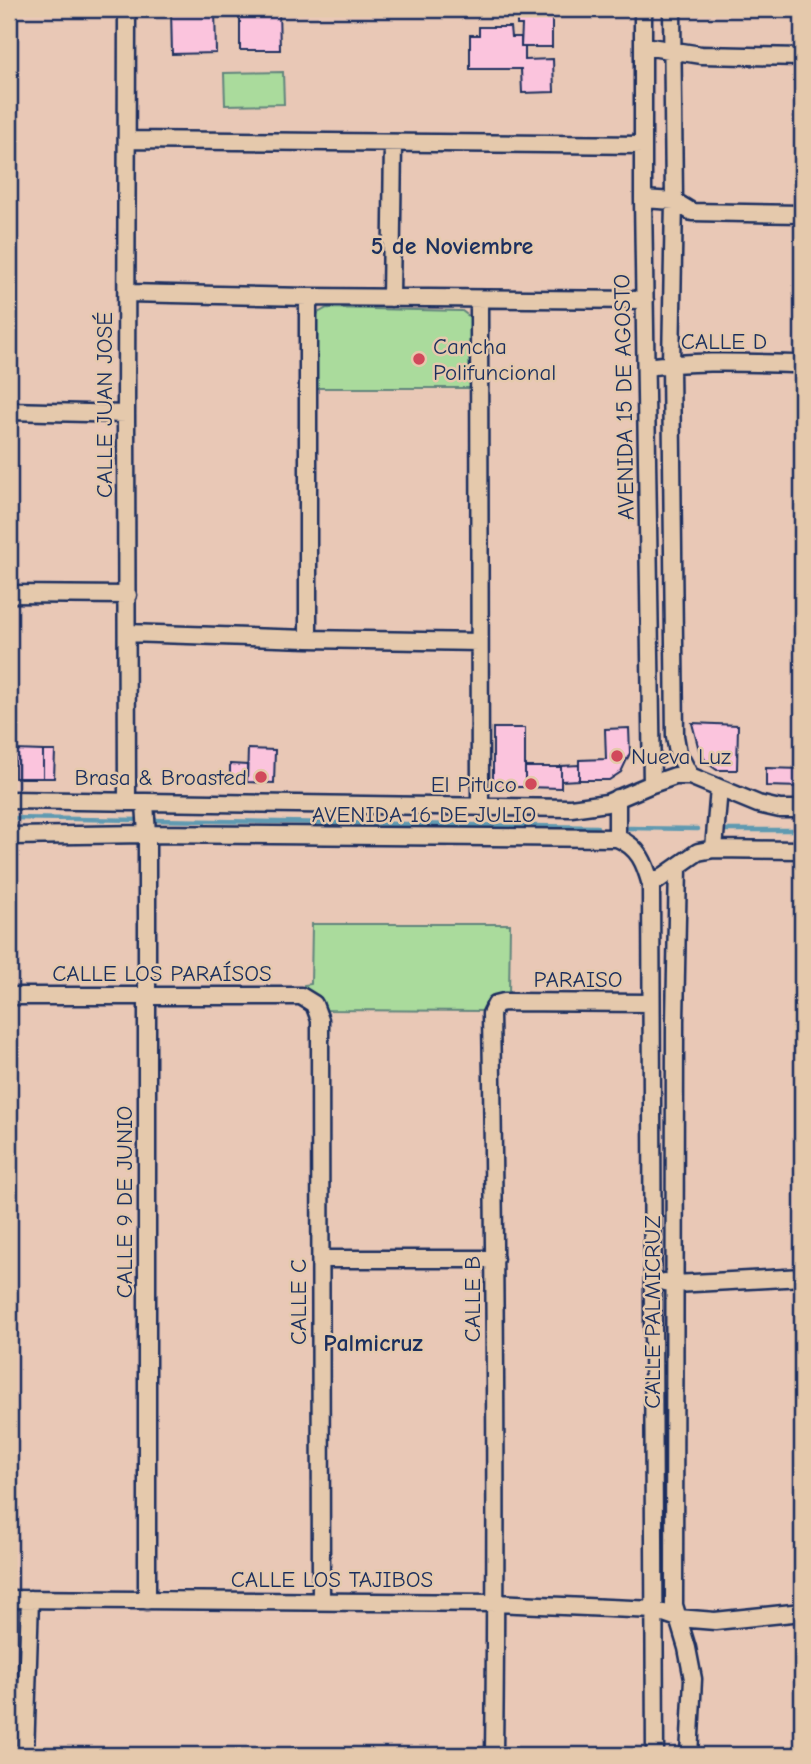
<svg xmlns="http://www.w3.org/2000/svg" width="811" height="1764" font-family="'Comic Neue',sans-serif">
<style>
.green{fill:#aadb9c;stroke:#62857d;stroke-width:2}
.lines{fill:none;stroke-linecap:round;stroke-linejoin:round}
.stream{stroke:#619ab1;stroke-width:4.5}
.building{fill:#fbc4dd;stroke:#1b2f5e;stroke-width:2}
.minor-casing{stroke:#1b2f5e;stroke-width:21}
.minor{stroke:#e5c9ac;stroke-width:16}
.poi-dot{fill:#d1495b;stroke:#e5c9ac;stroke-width:2.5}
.labels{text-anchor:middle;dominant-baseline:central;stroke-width:5;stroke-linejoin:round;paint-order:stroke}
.street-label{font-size:23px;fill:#1b2f5e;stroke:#e5c9ac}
.poi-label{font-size:23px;fill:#1b2f5e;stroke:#e5c9ac;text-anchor:start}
.neighbourhood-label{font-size:24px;font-weight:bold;fill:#1b2f5e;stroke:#e5c9ac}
</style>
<rect width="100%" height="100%" fill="#e9c8b6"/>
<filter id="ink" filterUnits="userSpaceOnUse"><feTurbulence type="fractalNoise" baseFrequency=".0143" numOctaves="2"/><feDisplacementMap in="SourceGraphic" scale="14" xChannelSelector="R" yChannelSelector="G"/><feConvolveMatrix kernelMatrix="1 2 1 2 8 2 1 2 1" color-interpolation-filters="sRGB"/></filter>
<g filter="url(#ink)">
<path class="green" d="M283 72 284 104 225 105 224 73Z
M327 308 462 311 470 317V388H316V318L318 313Z
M312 924H510L509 996 486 1011 325 1010 321 1001 304 993V985L311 984Z"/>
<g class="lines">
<path class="stream" d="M9 818 141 820
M150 820 597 827
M629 828 698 829
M726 830H802"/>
</g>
<path class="building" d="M171 9H215L216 53 172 54Z
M240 9H279L280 50H240Z
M499 9H526V15H499Z
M546 9H574V15H546Z
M527 12H546V15H552V47H521L522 25H517V15H526Z
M479 27H510L511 37H521V47H525V60L553 59 554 92 522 93 521 69H470V35H479Z
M692 723 738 725 737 770H717L707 763 699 750Z
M493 728H525V787H496L493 783Z
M629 728 630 753 621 772 609 780H579V760L606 759 605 729Z
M248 749 275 750 274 783 247 782Z
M15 750 43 751V778H15Z
M43 751H55L54 778H43Z
M230 764 247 765V782L230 781Z
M579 765V780L561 781V766Z
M525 767H561V788L525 787Z
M766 768 802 769V787L766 786Z"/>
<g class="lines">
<g class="minor-casing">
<path id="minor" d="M127 9 126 414 127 802
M643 9V199L652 784
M672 9 674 201 671 364 675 736 678 753 690 776
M644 46 701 55 802 57
M127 140 643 145
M643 199 674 201 692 212 802 214
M127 293 308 297 645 300
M308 297V639
M391 298 393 143
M479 299 480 807
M646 367C698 360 750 363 802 364
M9 411 126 414
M9 594 128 595
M127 633 308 639 479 642
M9 800 571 808 607 803 652 784 675 776H690L758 804 780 809H802
M145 803 147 834V1601
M9 836 147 834 617 838C639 847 645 863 651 885L655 1755
M617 838V798
M714 849 719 788
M678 866 675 1021 674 1605 687 1648 693 1679 689 1755
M651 885 698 852 714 849 802 850
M9 996H301L314 1004 320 1020 321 1602
M321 1259H495
M665 1282 675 1284 802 1277
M9 1599 496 1603 655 1610 678 1618 715 1621 802 1612
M25 1755 30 1599
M494 1755C497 1508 495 1261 491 1014L496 1004 504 1002 651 1003"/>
</g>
<use href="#minor" class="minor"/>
</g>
</g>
<g class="poi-dot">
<circle cx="419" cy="359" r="7"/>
<circle cx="617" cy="756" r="7"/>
<circle cx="261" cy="777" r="7"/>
<circle cx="531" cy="784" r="7"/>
</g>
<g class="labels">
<g class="street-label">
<text x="724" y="341">CALLE D</text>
<text transform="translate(624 397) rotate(-91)">AVENIDA 15 DE AGOSTO</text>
<text transform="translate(104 405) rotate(-90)">CALLE JUAN JOSÉ</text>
<text x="424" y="814">AVENIDA 16 DE JULIO</text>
<text x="162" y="973">CALLE LOS PARAÍSOS</text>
<text x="578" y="979">PARAISO</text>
<text transform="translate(124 1202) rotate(-90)">CALLE 9 DE JUNIO</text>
<text transform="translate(472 1299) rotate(-90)">CALLE B</text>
<text transform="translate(298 1302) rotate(-90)">CALLE C</text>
<text transform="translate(652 1312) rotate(-90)">CALLE PALMICRUZ</text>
<text x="332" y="1579">CALLE LOS TAJIBOS</text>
</g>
<g class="poi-label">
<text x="433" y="346">Cancha<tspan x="433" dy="26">Polifuncional</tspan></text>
<text x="631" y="756">Nueva Luz</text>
<text x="247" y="777" text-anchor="end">Brasa &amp; Broasted</text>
<text x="517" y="784" text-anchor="end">El Pituco</text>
</g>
<g class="neighbourhood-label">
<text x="452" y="246">5 de Noviembre</text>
<text x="373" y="1343">Palmicruz</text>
</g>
</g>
<rect width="811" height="1764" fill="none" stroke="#e5c9ac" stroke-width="35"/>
<rect x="18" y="18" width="776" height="1729" fill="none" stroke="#1b2f5e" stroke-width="2.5" filter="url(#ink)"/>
</svg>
